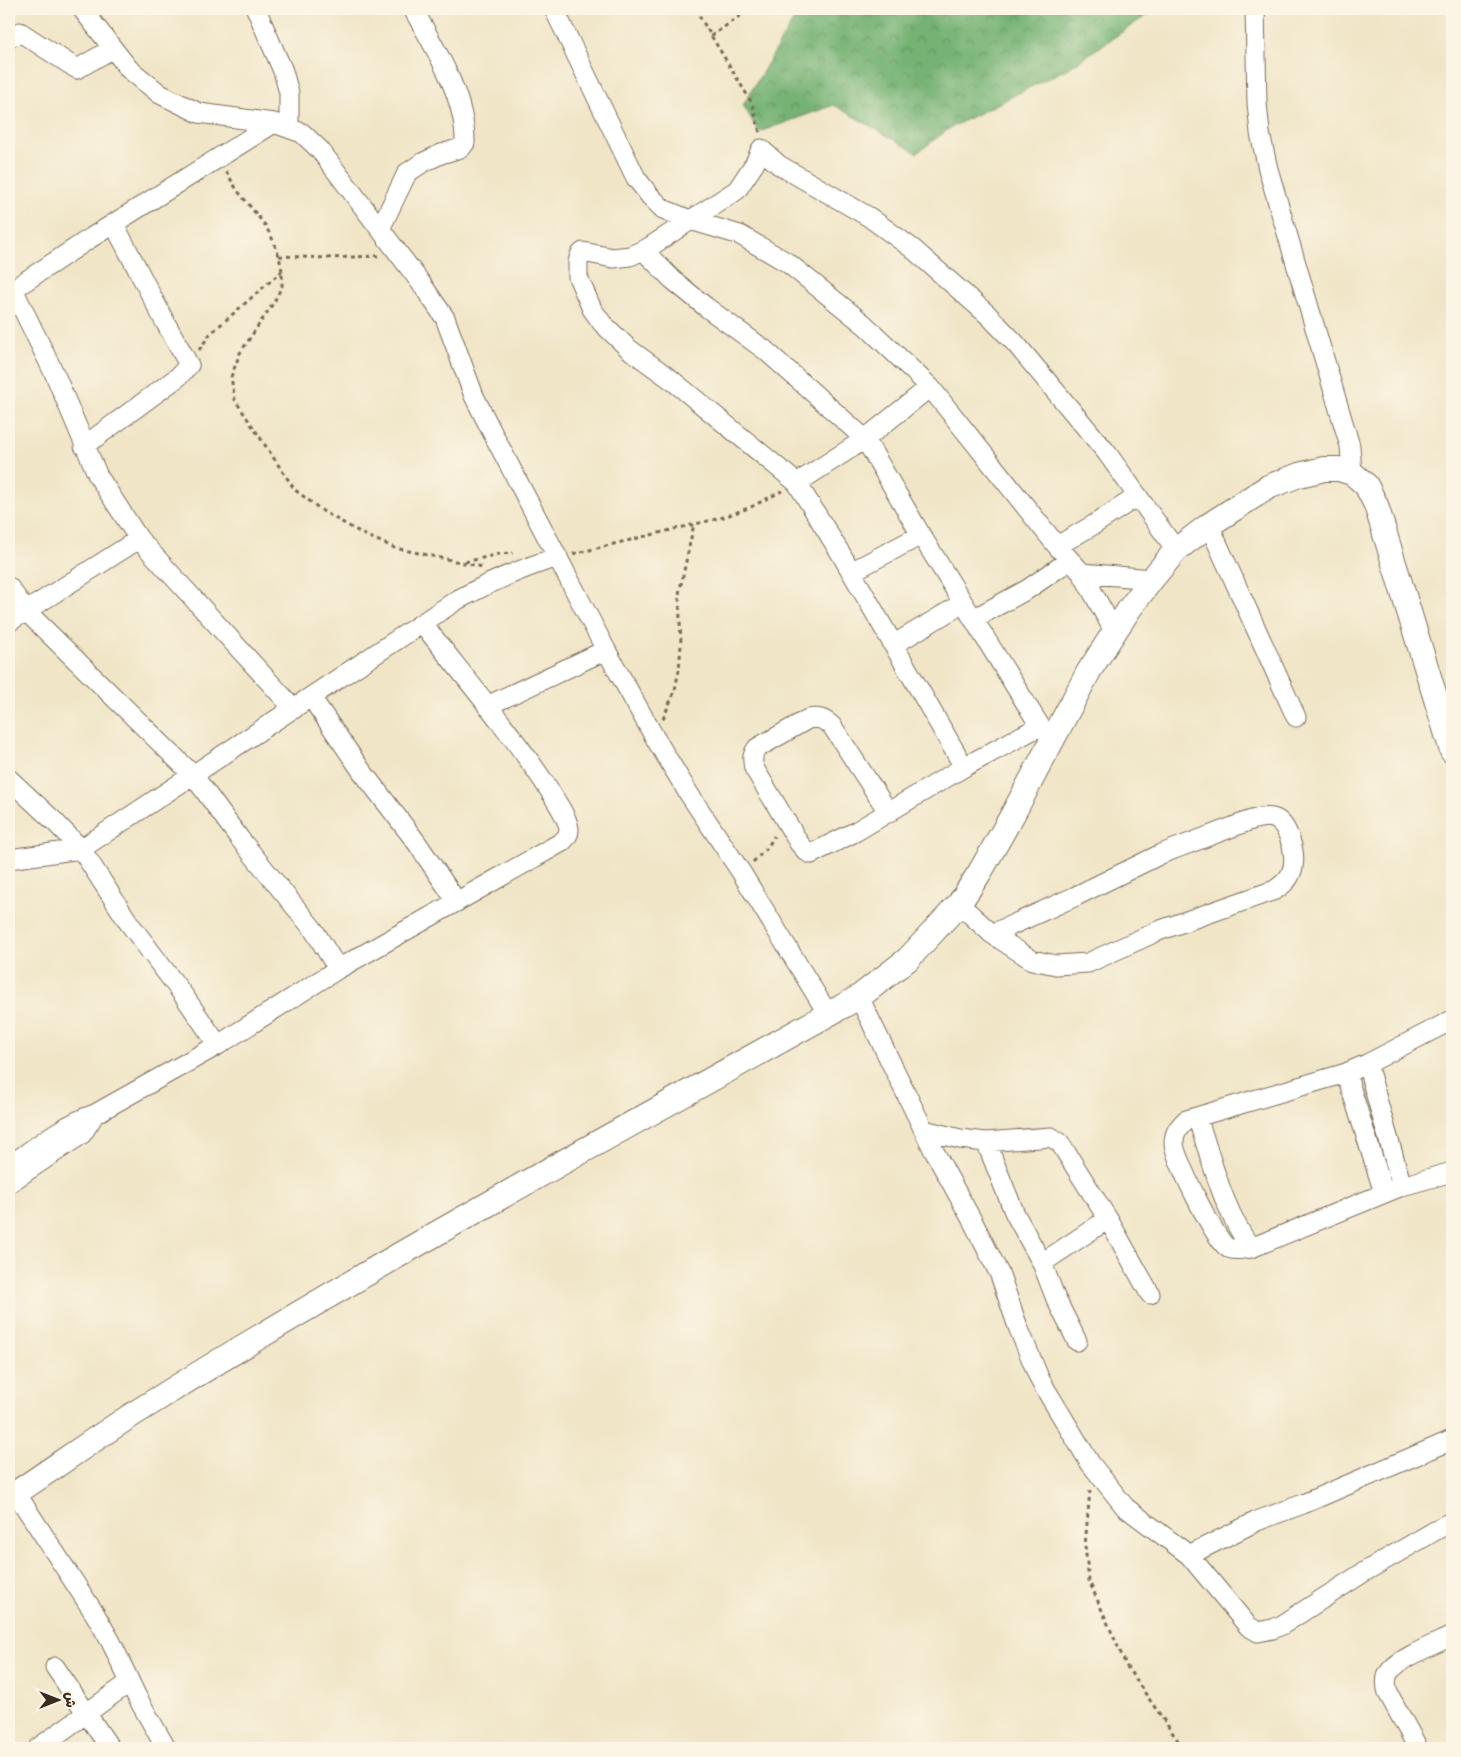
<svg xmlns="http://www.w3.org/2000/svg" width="1461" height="1757" font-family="Caveat,'Playpen Sans Arabic',sans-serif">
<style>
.forest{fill:url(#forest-crowns);stroke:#586e48}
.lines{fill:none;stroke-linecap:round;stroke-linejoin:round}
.minor-casing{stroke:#7a6b59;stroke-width:21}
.tertiary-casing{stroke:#7a6b59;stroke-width:26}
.path{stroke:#7a6b59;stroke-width:3;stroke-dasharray:4 4;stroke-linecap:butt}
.minor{stroke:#fff;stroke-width:19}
.tertiary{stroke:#fff;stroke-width:24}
</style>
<defs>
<pattern id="forest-crowns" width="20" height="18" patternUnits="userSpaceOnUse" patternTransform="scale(1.25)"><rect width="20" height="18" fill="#75b273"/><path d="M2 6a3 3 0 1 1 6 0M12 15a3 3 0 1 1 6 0" fill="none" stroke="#61915e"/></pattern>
</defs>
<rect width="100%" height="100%" fill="#fcf5e5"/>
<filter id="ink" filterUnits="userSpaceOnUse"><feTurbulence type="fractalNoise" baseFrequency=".02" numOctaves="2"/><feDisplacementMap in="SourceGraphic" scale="10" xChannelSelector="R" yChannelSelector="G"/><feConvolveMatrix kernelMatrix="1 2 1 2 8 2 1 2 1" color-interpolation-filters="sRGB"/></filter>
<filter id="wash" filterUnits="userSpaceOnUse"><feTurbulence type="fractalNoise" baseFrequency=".0096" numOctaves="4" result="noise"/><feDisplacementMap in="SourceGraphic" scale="20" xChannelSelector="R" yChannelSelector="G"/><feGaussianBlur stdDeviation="1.12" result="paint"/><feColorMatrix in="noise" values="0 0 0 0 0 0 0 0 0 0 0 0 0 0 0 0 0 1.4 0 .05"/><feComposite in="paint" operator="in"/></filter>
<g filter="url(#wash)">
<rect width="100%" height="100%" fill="#f0e5c7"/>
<path class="forest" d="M800 9H1156L1070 67 950 128 917 153 834 105 759 132 743 105Z"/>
</g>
<g filter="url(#ink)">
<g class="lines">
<g class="minor-casing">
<path id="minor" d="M82 9 129 69 160 94 199 113 274 123 302 133 320 150 421 283 445 318 474 396 492 432 606 650 655 738 689 794 741 872 828 1014
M256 9 283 71 289 93V128
M554 9 636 178 650 196 663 209 690 220 740 235 788 263 865 325 930 387 1057 546 1082 573 1114 631
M1255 9 1257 103 1260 133 1268 169 1350 446 1352 473
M9 38 20 32 77 69 112 49
M380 229 407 173 422 163 441 154 461 148 465 143C466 97 435 48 413 9
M643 250 673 280 706 307 765 350 865 439 921 535 1040 726 1048 734
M13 289 56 377 98 476 139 539 294 709
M9 292 89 239 274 123
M84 446 178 377 189 365 164 320 114 224
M797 483 865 439 930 387
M1209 525 1296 717
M1057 546 1095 524 1138 496
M851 572 921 535
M1082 573 1152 579
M9 587 26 611 193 775 240 839 313 929 338 969
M973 619 1028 589 1070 560
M9 622 139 539
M893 645 963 603
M311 697 361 770 417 843 457 902
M487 706 606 650
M1040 726 964 767 841 554 797 483 673 381 629 349 602 323 592 309 578 277V262L580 255 583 252 613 258 630 256 648 248 737 190 755 163 761 149 779 165 869 217 913 249 988 315 1016 344 1107 453 1176 550
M9 779 55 822 81 849 129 923 184 996 218 1045
M889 813 832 726C824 719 819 717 808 719L757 748C752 755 752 759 754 768L799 843 806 851 811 854 855 832 964 767
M9 859 81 849 457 600C490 582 522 568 558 557
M959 904 992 934 1032 960 1056 965 1088 963 1158 931 1275 890C1282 885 1288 881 1291 873 1295 865 1294 853 1292 846 1284 817 1274 812 1246 822L1161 854 1076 896 992 934
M859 997 934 1151 973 1222 1000 1275 1018 1327 1040 1380 1090 1463 1125 1507 1189 1555 1248 1626 1258 1632 1273 1629 1282 1625 1364 1572 1452 1521
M1452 1020 1367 1064 1346 1073 1186 1120C1179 1127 1174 1132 1174 1143 1174 1157 1216 1242 1228 1248 1236 1251 1243 1249 1251 1248L1402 1186 1452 1172
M1367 1064 1402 1186
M1346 1073 1384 1193
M1197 1117C1212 1160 1223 1210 1251 1248
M924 1130 960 1139 986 1142 1051 1137 1060 1143 1108 1219 1150 1294
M986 1142 1015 1214 1042 1263 1056 1299 1077 1341
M9 1166C37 1146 62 1125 95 1114L218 1045 338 969 562 842C566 838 569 835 569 829 568 818 555 800 550 791 512 733 466 679 423 624
M9 1183 82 1134 95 1114
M1042 1263 1108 1219
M16 1493 95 1614 111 1642 137 1697 166 1748
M1189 1555 1257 1521 1303 1504 1452 1440
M55 1667 110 1748
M38 1748 130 1682
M1418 1748 1388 1693C1386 1686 1385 1677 1390 1671 1401 1657 1436 1644 1452 1636"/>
</g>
<g class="tertiary-casing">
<path id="tertiary" d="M9 1497 16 1493C61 1463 105 1431 151 1403 382 1259 622 1130 859 997L908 959 959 904 980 872 1013 814 1089 671 1130 608 1152 579 1176 550 1209 525 1268 487 1299 475 1324 469H1339L1352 473 1366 485 1376 505 1452 751"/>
</g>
<path class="path" d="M695 9 752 103 760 133
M711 36 750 9
M226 171 237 190 265 225 272 238 279 256 282 271V286L274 302 240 353 231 377 235 400 295 490 324 512 365 535 395 548 483 567
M279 256 327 258 378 256
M199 350 210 334 282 271
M573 554 724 517 751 507 782 491
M465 562 499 554 513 553
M663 719 675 690 679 670 681 645 679 594 694 524
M753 862 768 847 774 836
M1090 1490 1085 1546 1089 1581 1127 1667 1183 1748"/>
<use href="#minor" class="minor"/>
<use href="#tertiary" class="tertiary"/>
</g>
</g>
<rect width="1461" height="1757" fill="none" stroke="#fcf5e5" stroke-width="30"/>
<g transform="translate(58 1700) rotate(90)" stroke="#fcf5e5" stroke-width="4" paint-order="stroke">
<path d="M0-4L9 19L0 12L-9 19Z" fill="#3b2a1e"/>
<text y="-8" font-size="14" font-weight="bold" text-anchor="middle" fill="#3b2a1e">ش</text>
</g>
</svg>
